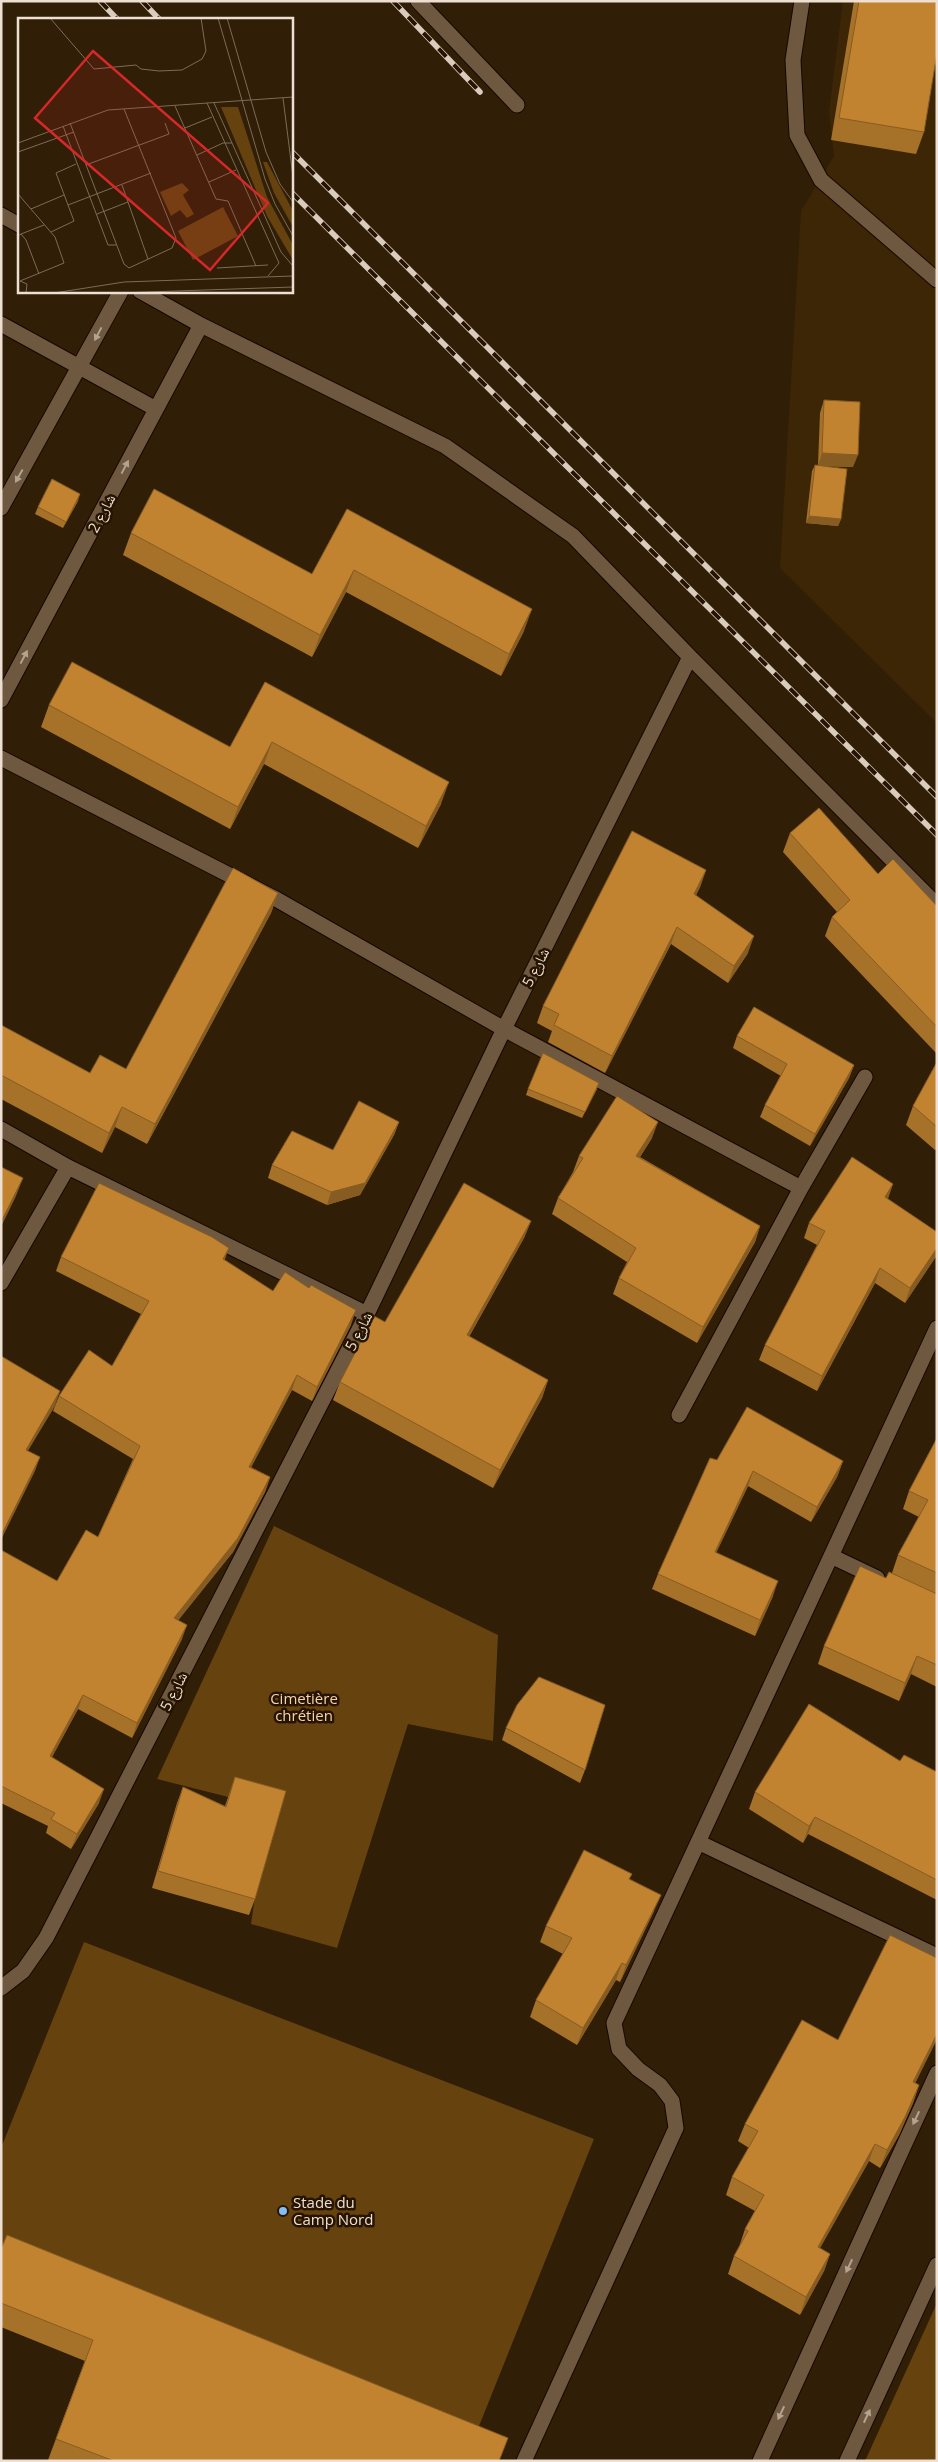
<svg xmlns="http://www.w3.org/2000/svg" width="938" height="2462" font-family="'Open Sans','Noto Naskh Arabic',sans-serif">
<style>
.built{fill:#3d2606}
.green{fill:#66420f}
.lines{fill:none;stroke-linecap:round;stroke-linejoin:round}
.minor-casing{stroke:#180700;stroke-width:17}
.minor{stroke:#6e5840;stroke-width:15}
.rail-casing{stroke:#daccbd;stroke-width:5.5}
.rail{stroke:#261400;stroke-width:4;stroke-dasharray:11;stroke-linecap:butt}
.wall{fill:#a67129}
.shaded-wall{fill:#875c22}
.building{fill:#c18330;stroke:#875c22}
.oneway{fill:#b4a390}
.poi-dot{fill:#80bdfa;stroke:#261400;stroke-width:2}
.labels{text-anchor:middle;dominant-baseline:central;stroke-width:5;stroke-linejoin:round;paint-order:stroke}
.street-label{font-size:15px;fill:#ede0d2;stroke:#261400}
.park-label{font-size:15px;fill:#f4d2ae;stroke:#261400}
.poi-label{font-size:15px;fill:#ede0d2;stroke:#261400;text-anchor:start}
.inset-road{fill:none;stroke:#7c6c58;stroke-width:1}
.view{fill:#d62828;fill-opacity:0.15;stroke:#d62828;stroke-width:2.5}
.inset-edge{fill:none;stroke:#ede0d2;stroke-width:2.5}
</style>
<rect width="100%" height="100%" fill="#301e06"/>
<path class="built" d="M843 1H937V723L780 568 801 211 834 156 829 112Z"/>
<path class="green" d="M274 1526 498 1635 493 1741 408 1724 337 1948 251 1924 268 1807 157 1779Z
M84 1942 594 2139 467 2456 1 2275V2148Z
M937 2303V2461H865Z"/>
<g class="lines">
<g class="minor-casing">
<path id="minor" d="M418 1 517 105
M802 1 793 60 797 135 821 180 937 280
M1 215 19 225
M140 291 201 325 445 446 573 536 690 657 937 905
M1 324 156 409
M1 508 121 291
M1 700 201 325
M1 758 276 899 504 1029 801 1188 865 1077
M1 1129 68 1167 367 1314
M1 1283 68 1167
M679 1415 801 1188
M831 1556 877 1578
M698 1842 937 1956
M1 1988 23 1971 46 1938 367 1314 504 1029 690 657
M524 2461 676 2128 672 2101 660 2085 638 2069 619 2049 614 2023 937 1328
M760 2461 937 2073
M847 2461 937 2265"/>
</g>
<use href="#minor" class="minor"/>
<g class="rail-casing">
<path id="rail" d="M100 1 117 19
M142 1 159 19
M393 1 480 92
M291 151 937 797
M291 192 937 835"/>
</g>
<use href="#rail" class="rail"/>
</g>
<path class="wall" d="M854 1H937L924 132 916 154 831 140Z
M824 400 853 467 825 466 841 519 838 526 806 523 812 471 815 465H818L820 413Z
M78 501 63 528 35 514 38 507Z
M347 509 524 631 501 676 346 592 312 657 123 555 131 533 312 574Z
M265 682 441 804 418 848 264 764 230 829 41 727 49 705 230 747Z
M790 833 878 874 937 906V1054L825 936 832 917 837 912 783 852Z
M706 870 700 887 696 895 748 953 728 983 671 944 605 1073 548 1042 552 1031 537 1023 543 1006Z
M278 893 271 913 147 1144 115 1127 102 1153 1 1099V1025L90 1073 126 1069Z
M737 1036 854 1065 849 1078 810 1146 760 1117 765 1105 781 1076 733 1048Z
M937 1062V1149L935 1150 906 1125 913 1106Z
M528 1089H597L582 1118 526 1095Z
M399 1122 394 1135 360 1195 327 1205 268 1178 272 1165 333 1150Z
M652 1138 640 1157 760 1226 755 1242 697 1343 613 1294 619 1278 627 1262 552 1214 558 1198 573 1172 579 1156Z
M888 1199 937 1232V1255L905 1303 875 1283 817 1391 759 1360 765 1345 817 1245 804 1238 809 1223Z
M531 1221 524 1238 469 1337 548 1380 542 1398 493 1488 333 1400 340 1382 385 1322Z
M61 1257 225 1260 273 1291 351 1325 312 1401 292 1390 251 1467 270 1477 265 1492 233 1552 178 1620 182 1639 132 1738 78 1709 52 1757 99 1803 71 1849 46 1833 48 1826 1 1803V1550L57 1581 98 1537 133 1459 53 1411 59 1396 112 1366 141 1314 56 1271Z
M937 1438V1687L911 1674 899 1701 818 1664 824 1646 886 1578 892 1573 898 1555 919 1517 903 1509 909 1491Z
M717 1460 843 1461 837 1477 811 1522 748 1486 716 1553 773 1596 755 1636 652 1589 658 1574Z
M506 1728 585 1770 580 1783 502 1740Z
M900 1761 937 1772V1900L808 1834 803 1843 749 1809 755 1792Z
M235 1777 255 1899 249 1915 152 1888 177 1803 183 1787 225 1806Z
M630 1879 654 1911 620 1982 616 1980 577 2045 530 2017 536 2000 563 1954 540 1942 546 1926Z
M937 1958V2039L915 2083 919 2085 913 2103 899 2135 880 2168 869 2161 820 2248 830 2254 824 2271 800 2315 728 2274 734 2256 739 2248V2247L745 2229 755 2211 726 2195 732 2177 749 2148 738 2141 745 2124 838 2040Z
M1 2249 500 2461H51L48 2460 85 2361 1 2327Z"/>
<path class="shaded-wall" d="M822 453 858 455 853 467 818 466Z
M80 494 78 501 63 528Z
M809 516 841 519 838 526 806 523Z
M354 570 346 592 312 657 320 635Z
M532 609 524 631 501 676 509 654Z
M272 742 264 764 230 829 238 807Z
M449 782 441 804 418 848 426 826Z
M706 870 700 887 688 911 694 894Z
M278 893 271 913 147 1144 155 1124Z
M677 927 671 944 605 1073 612 1056Z
M754 936 748 953 728 983 734 966Z
M854 1065 849 1078 810 1146 815 1134Z
M599 1083 597 1089 582 1118 585 1112Z
M122 1107 115 1127 102 1153 109 1133Z
M399 1122 394 1135 360 1195 327 1205 331 1192Z
M658 1122 652 1138 630 1172 636 1156Z
M23 1178 16 1196 1 1227V1222Z
M893 1184 888 1199 885 1197Z
M531 1221 524 1238 460 1353 467 1335Z
M760 1226 755 1242 697 1343 703 1327Z
M229 1248 224 1262 223 1259Z
M937 1248V1255L905 1303 910 1288Z
M880 1268 875 1283 817 1391 822 1376Z
M356 1310 351 1325 312 1401 317 1387Z
M297 1375 292 1390 244 1481 249 1467Z
M548 1380 542 1398 493 1488 500 1470Z
M60 1391 55 1406 20 1464 26 1450Z
M40 1457 35 1471 1 1540V1536Z
M843 1461 837 1477 811 1522 817 1507Z
M753 1471 748 1486 709 1568 715 1552Z
M270 1477 265 1492 233 1552 169 1632 174 1618Z
M778 1581 773 1596 755 1636 760 1620Z
M187 1625 182 1639 132 1738 137 1723Z
M917 1656 911 1674 899 1701 905 1683Z
M83 1695 78 1709 45 1770 50 1756Z
M104 1789 99 1803 71 1849 77 1834Z
M815 1817 808 1834 803 1843 809 1826Z
M661 1895 654 1911 620 1982 626 1965Z
M622 1963 616 1980 577 2045 583 2028Z
M937 2034V2039L907 2100 913 2082Z
M919 2085 913 2103 899 2135 880 2168 887 2150Z
M875 2144 869 2161 811 2264 818 2247Z
M830 2254 824 2271 800 2315 806 2297Z"/>
<path class="building" d="M859 1H937V53L924 132 839 118Z
M824 400 860 402 858 455 822 453Z
M815 465 847 469 841 519 809 516Z
M52 479 80 494 66 522 38 507Z
M154 489 312 574 347 509 532 609 509 654 354 570 320 635 131 533Z
M72 662 230 747 265 682 449 782 426 826 272 742 238 807 49 705Z
M819 808 878 874 893 859 937 906V1027L832 917 850 900 790 833Z
M632 831 706 870 694 894 754 936 734 966 677 927 612 1056 554 1025 559 1014 543 1006Z
M233 868 278 893 155 1124 122 1107 109 1133 1 1075V1025L90 1073 100 1055 126 1069Z
M754 1007 854 1065 815 1134 765 1105 787 1064 737 1036Z
M543 1053 599 1083 585 1112 528 1089Z
M937 1062V1127L913 1106Z
M617 1096 658 1122 636 1156 760 1226 703 1327 619 1278 636 1248 558 1198 583 1158 579 1156Z
M359 1101 399 1122 365 1183 331 1192 272 1165 292 1131 333 1150Z
M852 1157 893 1184 885 1197 937 1232V1248L910 1288 880 1268 822 1376 765 1345 825 1231 809 1223Z
M1 1167 23 1178 1 1222Z
M99 1183 212 1237 229 1248 223 1259 273 1291 285 1272 309 1288 311 1285 356 1310 317 1387 297 1375 249 1467 270 1477 238 1538 174 1618 187 1625 137 1723 83 1695 50 1756 104 1789 77 1834 51 1819 55 1813 1 1786V1550L57 1581 86 1530 98 1537 140 1446 59 1396 89 1350 112 1366 149 1301 61 1257Z
M464 1183 531 1221 467 1335 548 1380 500 1470 340 1382 374 1316 385 1322Z
M1 1356 60 1391 26 1450 40 1457 1 1536Z
M747 1407 843 1461 817 1507 753 1471 715 1552 778 1581 760 1620 658 1574 710 1458 717 1460Z
M937 1438V1573L898 1555 928 1500 909 1491Z
M860 1566 886 1578 889 1572 937 1594V1665L917 1656 905 1683 824 1646Z
M539 1677 605 1705 585 1770 506 1728 517 1705Z
M809 1704 900 1761 904 1755 937 1772V1880L815 1817 809 1826 755 1792Z
M235 1777 286 1791 255 1899 158 1871 183 1787 226 1807Z
M584 1850 632 1874 629 1879 661 1895 626 1965 622 1963 583 2028 536 2000 572 1938 546 1926Z
M890 1935 937 1958V2034L913 2082 919 2085 905 2117 887 2150 875 2144 818 2247 830 2254 806 2297 734 2256 748 2231 745 2229 764 2195 732 2177 758 2131 745 2124 802 2020 838 2040Z
M7 2235 508 2438 499 2461H114L56 2439 93 2340 1 2303V2249Z"/>
<defs><path id="oneway-solid" d="M-6-.8H1V-3.2L6.5 0L1 3.2V.8H-6Z" transform="scale(1.25)"/></defs>
<g class="oneway">
<use href="#oneway-solid" transform="translate(98 334) rotate(118)"/>
<use href="#oneway-solid" transform="translate(125 467) rotate(-62)"/>
<use href="#oneway-solid" transform="translate(19 476) rotate(119)"/>
<use href="#oneway-solid" transform="translate(24 657) rotate(-62)"/>
<use href="#oneway-solid" transform="translate(916 2118) rotate(115)"/>
<use href="#oneway-solid" transform="translate(849 2266) rotate(115)"/>
<use href="#oneway-solid" transform="translate(781 2413) rotate(115)"/>
<use href="#oneway-solid" transform="translate(867 2416) rotate(-65)"/>
</g>
<circle class="poi-dot" cx="283" cy="2211" r="5"/>
<g class="labels">
<g class="street-label">
<text transform="translate(101 513) rotate(-62)">شارع 2</text>
<text transform="translate(535 967) rotate(-63)">شارع 5</text>
<text transform="translate(358 1331) rotate(-63)">شارع 5</text>
<text transform="translate(173 1691) rotate(-63)">شارع 5</text>
</g>
<g class="park-label">
<text x="304" y="1698">Cimetière<tspan x="304" dy="17">chrétien</tspan></text>
</g>
<g class="poi-label">
<text x="293" y="2202">Stade du<tspan x="293" dy="17">Camp Nord</tspan></text>
</g>
</g>
<g transform="translate(18 18)">
<rect width="275" height="275" fill="#301e06"/>
<path d="M203 89H220L249 179 275 227V242L249 198ZM245 144H249L275 193V209L256 175ZM164 165 171 172 165 177 176 196 169 200 162 192 153 198 142 174ZM205 189 220 218 175 242 160 213Z" fill="#66420f"/>
<path class="inset-road" d="M32 0 76 51 118 47 123 51 141 53 164 52 184 41 188 33 183 0M200 0 247 161 257 186 275 218M209 0 248 134 262 166 275 184M265 80 275 159M189 85 261 245 250 258M196 85 263 234 275 248M157 88 198 181 210 183 238 248M52 105 106 246 111 250 154 230 158 220 106 91M45 108 90 227H98M167 110 194 99M0 125 90 92 275 79M0 134 56 114M179 137 205 125H214M68 147 151 116 147 105M191 164 218 152M104 167 130 241M0 176 37 219 46 245 2 263M50 187 133 155M13 191 46 177M79 196 110 184M33 214 56 203 38 155 58 146M3 216 26 207M0 218 3 216 8 222 21 256M199 250 250 247M2 263 9 266 8 275M36 275 106 264 275 258M100 275 275 269"/>
<path class="view" d="M75 33 250 185 192 252 17 100Z"/>
<rect width="275" height="275" class="inset-edge"/>
</g>
<rect width="938" height="2462" fill="none" stroke="#ede0d2" stroke-width="5"/>
</svg>
